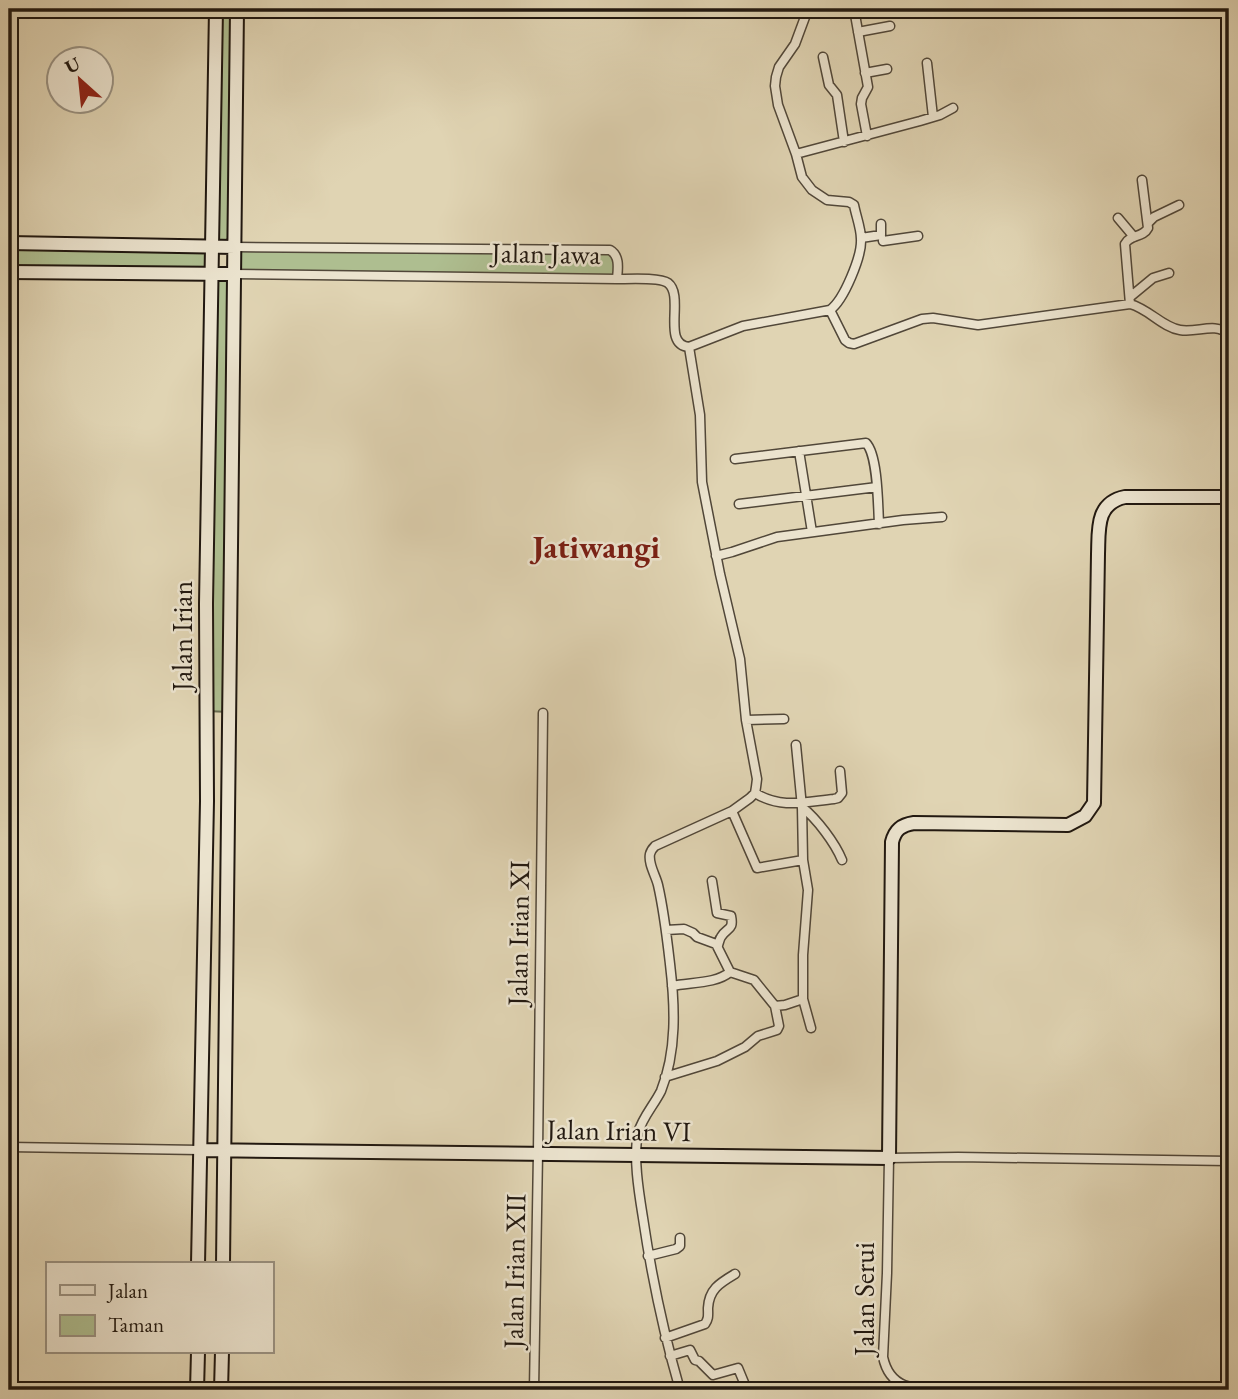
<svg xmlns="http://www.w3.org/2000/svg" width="1238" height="1399" font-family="'EB Garamond',serif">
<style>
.green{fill:#aebe90;stroke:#686b50;stroke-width:2;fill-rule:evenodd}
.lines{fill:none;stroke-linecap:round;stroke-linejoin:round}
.street-casing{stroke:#514739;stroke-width:11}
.secondary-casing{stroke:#211810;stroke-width:16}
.street{stroke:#ebe3ce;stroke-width:8}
.secondary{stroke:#ebe3ce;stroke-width:12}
.labels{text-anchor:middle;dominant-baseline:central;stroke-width:5;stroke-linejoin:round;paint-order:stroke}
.street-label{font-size:28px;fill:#211810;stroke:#ebe3ce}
.quarter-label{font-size:32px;font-weight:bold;fill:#7a1f14;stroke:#ebe3ce}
</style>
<rect width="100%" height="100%" fill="#e0d4b3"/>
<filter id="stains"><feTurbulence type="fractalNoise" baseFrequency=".00286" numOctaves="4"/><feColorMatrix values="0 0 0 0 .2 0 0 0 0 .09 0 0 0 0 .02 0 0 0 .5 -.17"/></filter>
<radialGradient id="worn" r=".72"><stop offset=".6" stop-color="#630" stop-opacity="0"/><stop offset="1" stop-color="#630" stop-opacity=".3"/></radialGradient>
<path class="green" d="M216 9H237L235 247 615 253 617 279 234 274 229 712 206 711 212 275 9 272V244L213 246ZM213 246 235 247 234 274H212Z"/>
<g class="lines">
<g class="street-casing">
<path id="street" d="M854 9 868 87 862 98 861 104 867 136
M858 32 890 26
M823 57 829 85 837 95 844 142
M927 63 933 117
M865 73 887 69
M796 154 920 121 940 115 953 108
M1118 218 1134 237
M1148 223 1154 217 1179 205
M861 238 881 235V224
M883 241 918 236
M235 247 610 250C620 256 618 268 617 279
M234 274 617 279C628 279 660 277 668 283 685 296 661 345 689 347L700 415 702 482 720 574 740 659 746 720 757 779 756 787 755 793 750 798 732 811 655 846C652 849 651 850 650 854 648 864 656 876 658 885 664 911 667 938 670 964 675 1006 677 1051 661 1091 654 1105 642 1118 638 1133 633 1158 639 1193 643 1218 652 1279 663 1331 680 1390
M1130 297 1153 278 1169 273
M1130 304 1125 244C1130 234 1143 238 1148 228L1142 180
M830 310 845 340 849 343 854 344 922 319 933 318 978 325 1130 304C1149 309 1162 327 1180 330 1198 333 1214 322 1229 334
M689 347 743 326 830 310C844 300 862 256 861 239 861 228 856 216 854 205L849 202 827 200 812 190 802 177 796 154 778 105 775 86 776 77 779 67 795 44 808 9
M799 451 812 532
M735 459 866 443C878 455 878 506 879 524
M739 504 877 487
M716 556 732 552 777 537 903 520 942 517
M746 720 784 719
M755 793C781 809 804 802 834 799L838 798 842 793 840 771
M802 807C817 819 835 843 842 860
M732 811 757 868 803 860
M712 881 717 913 731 916C734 931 727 927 721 937 720 938 718 945 718 946
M666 930 684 929 693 933 697 937 716 944 730 972 754 980 775 1006
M672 986C690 982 716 984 730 972
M803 999 811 1028
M665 1077 717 1061 745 1047 758 1036 777 1030 779 1026 775 1006 785 1005 803 999V955L808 890 803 860 802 807 796 745
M9 1147 200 1150
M648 1256 676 1249 680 1246V1238
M665 1338 705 1324C709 1318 708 1315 708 1308 709 1289 720 1283 735 1274
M670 1356 690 1350 695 1360 699 1361 713 1375 738 1368 745 1385
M534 1390 538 1153 543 713
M993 1390C977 1389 960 1389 943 1389 915 1389 890 1390 883 1357L887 1273 889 1158 958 1157 1229 1161"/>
</g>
<g class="secondary-casing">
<path id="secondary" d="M9 243 235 247
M9 272 234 274
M200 1150 889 1158 892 842C895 830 901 825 914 823L1068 825 1085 816 1094 803 1098 554C1099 531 1095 503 1125 497H1229
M198 1264 207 801 206 604 216 9
M223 1264 237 9
M197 1390 198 1352
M221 1390 222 1352"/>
</g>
<use href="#street" class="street"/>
<use href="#secondary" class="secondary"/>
</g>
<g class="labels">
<g class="street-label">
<text transform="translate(546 253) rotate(1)">Jalan Jawa</text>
<text transform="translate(182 636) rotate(-90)">Jalan Irian</text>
<text transform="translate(518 933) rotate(-89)">Jalan Irian XI</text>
<text transform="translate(619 1130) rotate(1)">Jalan Irian VI</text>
<text transform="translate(514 1271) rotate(-89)">Jalan Irian XII</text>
<text transform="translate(864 1299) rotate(-90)">Jalan Serui</text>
</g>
<g class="quarter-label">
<text x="596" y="547">Jatiwangi</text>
</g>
</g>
<rect width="1238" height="1399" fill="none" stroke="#e0d4b3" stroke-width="35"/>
<rect x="10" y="10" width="1217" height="1378" fill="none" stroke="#211810" stroke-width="3.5"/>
<rect x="18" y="18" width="1203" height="1364" fill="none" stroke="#211810" stroke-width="2"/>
<rect x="46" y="1262" width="228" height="91" fill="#ebe3ce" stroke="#9a9282" stroke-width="2"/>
<rect x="60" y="1285" width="35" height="10" fill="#ebe3ce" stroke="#9a9282" stroke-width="2"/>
<text x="108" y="1298" font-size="21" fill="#211810">Jalan</text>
<rect x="60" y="1315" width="35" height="21" fill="#aebe90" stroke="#9a9282" stroke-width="2"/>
<text x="108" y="1332" font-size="21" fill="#211810">Taman</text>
<g transform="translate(80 80) rotate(333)"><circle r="33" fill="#ebe3ce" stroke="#9a9282" stroke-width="2"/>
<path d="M0-5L12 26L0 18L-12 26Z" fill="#8f2418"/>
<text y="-10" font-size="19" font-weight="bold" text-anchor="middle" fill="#211810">U</text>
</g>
<rect width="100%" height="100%" filter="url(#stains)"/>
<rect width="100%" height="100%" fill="url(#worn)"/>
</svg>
